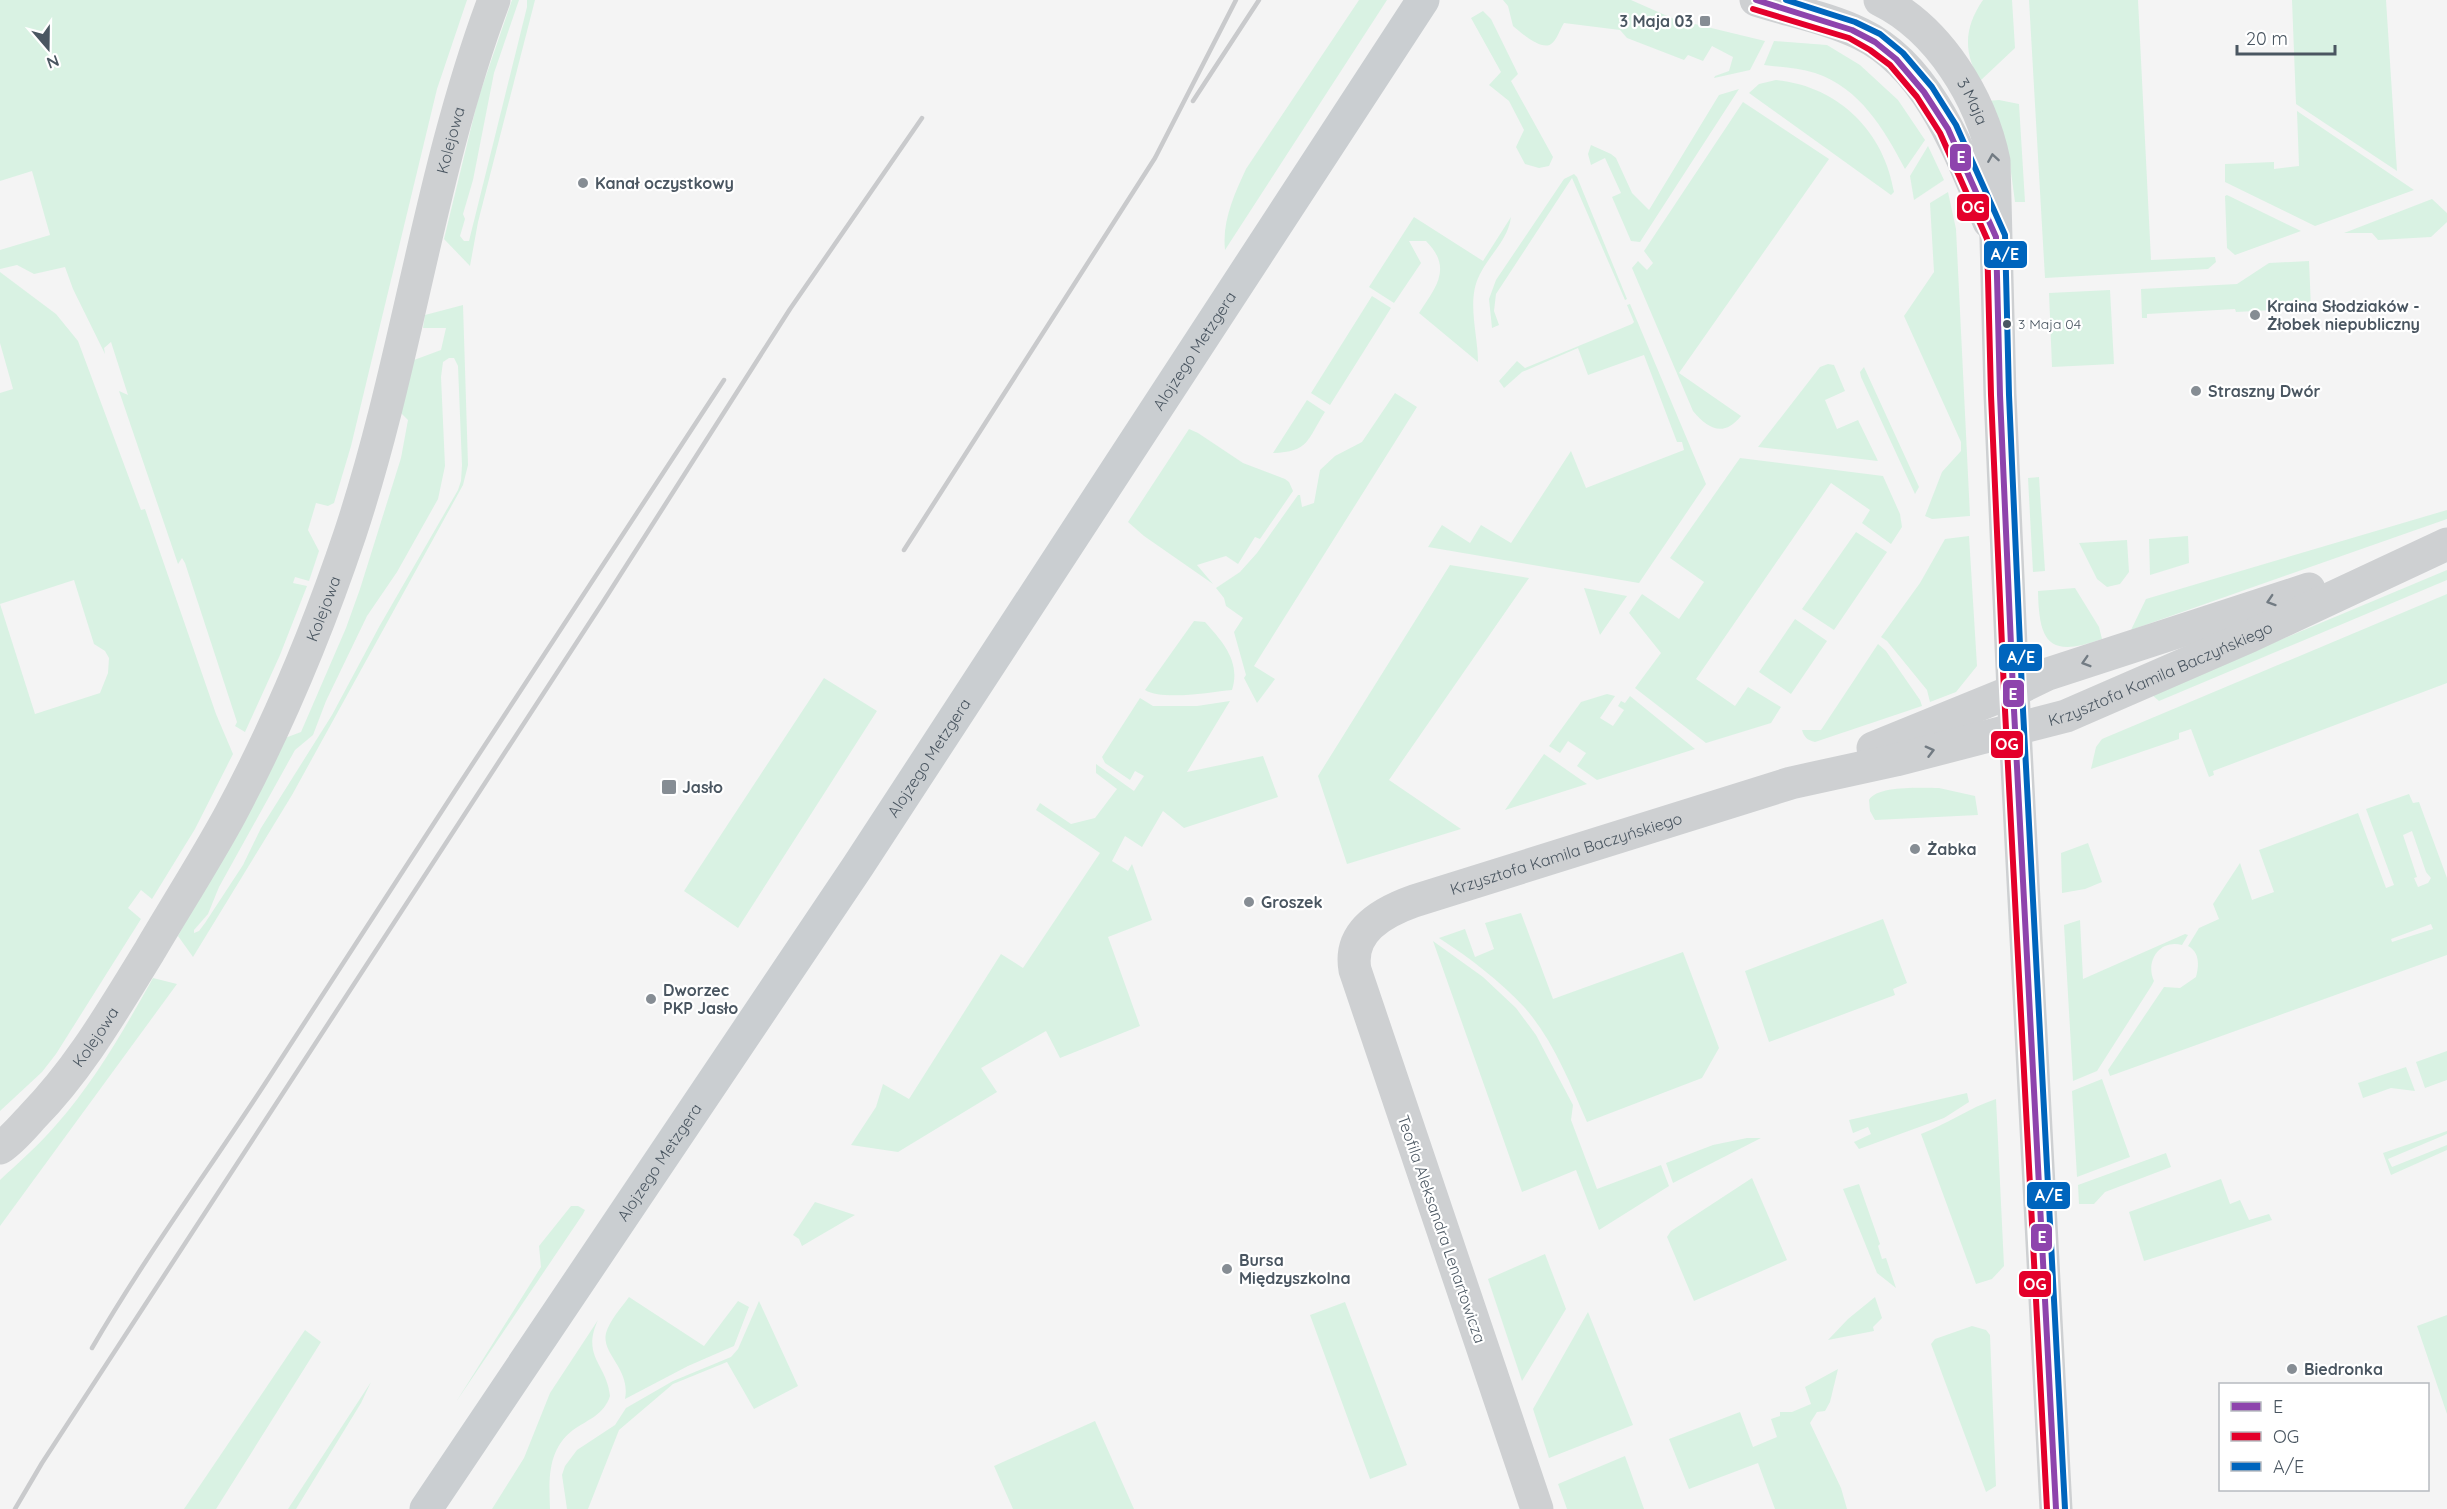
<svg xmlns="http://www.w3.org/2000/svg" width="2447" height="1509" font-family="Quicksand,sans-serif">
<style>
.green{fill:#d9f2e3;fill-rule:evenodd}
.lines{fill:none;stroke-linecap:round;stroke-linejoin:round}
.minor{stroke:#ced0d2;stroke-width:33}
.major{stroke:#caced1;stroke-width:33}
.rail{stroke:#c9cacc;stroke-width:4.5}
.bus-1-casing{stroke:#fff;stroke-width:10}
.bus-2-casing{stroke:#fff;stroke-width:10}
.bus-3-casing{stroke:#fff;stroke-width:10}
.bus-1{stroke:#8e44ad;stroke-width:6}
.bus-2{stroke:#e4002b;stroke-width:6}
.bus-3{stroke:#0065bd;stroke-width:6}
.oneway{stroke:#727b83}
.poi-dot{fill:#868d94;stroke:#fff;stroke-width:2}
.bus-dot{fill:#4a5661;stroke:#fff;stroke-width:2}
.labels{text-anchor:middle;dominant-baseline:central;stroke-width:4.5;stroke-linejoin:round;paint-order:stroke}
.bus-label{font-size:14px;fill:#4a5661;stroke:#fff;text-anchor:start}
.poi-label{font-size:16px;font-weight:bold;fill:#4a5661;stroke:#fff;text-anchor:start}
.street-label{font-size:16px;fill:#4a5661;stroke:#fff}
.line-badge{stroke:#fff;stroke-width:2}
.badge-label{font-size:16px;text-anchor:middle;font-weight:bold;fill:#fff}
</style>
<rect width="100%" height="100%" fill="#f4f4f4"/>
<path class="green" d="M0 0H467L437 89 351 446 334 503 328 506 316 503 308 530 319 551 309 581 295 577 293 583 307 586 280 655 245 732 235 726 237 722 185 563 182 558 178 564 119 391 128 395 111 342 104 348 105 354 73 289 65 267 34 274 17 265 0 269V250L50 235 32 171 0 181Z
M512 0H519L494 73 473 180 463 214 465 219 460 236 464 241H469L527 7V0H535L478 222 470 266 444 239 478 99Z
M1359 0H1387L1225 250C1222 221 1234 195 1246 169Z
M1503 0H1631L1674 19 1765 41 1750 70 1714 78 1715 76 1729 71 1733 57 1712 46 1703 61 1688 55 1684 60 1627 38 1620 30 1564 23C1560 29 1557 40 1551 44 1542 51 1520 32 1513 26L1508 6Z
M1983 0H2012L2015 48 1980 81C1963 53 1964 27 1983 0Z
M2029 0H2138L2151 260 2215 257 2216 262 2208 269 2045 278Z
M2292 0H2386L2397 171 2296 104Z
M1483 11 1491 19 1518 74 1511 81 1553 157 1549 166 1539 168 1525 164 1516 147 1524 130 1509 101 1489 85 1501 72 1471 18Z
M1774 41 1827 45 1860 65 1898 100 1925 140 1905 169C1884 129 1860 88 1815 73 1798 68 1781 67 1764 65Z
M1776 80C1838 86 1884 131 1894 192L1891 195 1749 93 1759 84Z
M1739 89 1640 242 1631 241 1612 197 1621 193 1605 158 1591 165 1588 154 1591 145 1611 154 1616 158 1632 193 1649 210 1719 95Z
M1999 100 2019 104 2025 202H2015L2009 157 1987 101Z
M1743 102 1829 159 1679 373 1741 416C1724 437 1709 430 1693 411L1632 268 1638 261 1647 270 1653 263 1644 251Z
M2297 111 2414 190 2315 226 2225 182V164L2274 162V169L2299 166Z
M1928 146 1944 180 1914 200 1910 176Z
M1574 174 1577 177 1627 299 1625 300 1572 178 1496 294 1494 311 1499 325 1492 328 1489 299 1496 280 1564 179Z
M1948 192 1956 229 1970 516 1932 519 1925 516 1942 472 1961 451V442L1904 316 1934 272 1930 203Z
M2227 195 2301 231 2235 255 2227 248 2225 196Z
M2432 199 2447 213V222L2431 237 2378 240 2372 233H2344Z
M1414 217 1483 261 1511 217C1508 240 1490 254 1480 274 1466 300 1478 334 1478 362L1419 313C1436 287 1453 268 1426 241H1409L1421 263 1394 303 1369 287Z
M2309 261 2311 308 2236 312 2235 309 2147 314V318H2142L2141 289 2237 284 2269 263Z
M0 272 56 314 78 341 141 510 145 509 216 714 233 754 195 829 152 899 141 890 128 908 141 919 56 1054 42 1072 0 1111V604L35 714 100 693 108 673 109 658 105 651 94 644 74 580 0 604V393L13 389 0 343Z
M2110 290 2114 364 2052 367 2049 293Z
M1372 296 1391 308 1330 405 1311 393Z
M1630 304 1706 484 1639 583 1428 547 1442 525 1470 543 1481 525 1511 543 1571 451 1586 488 1684 450 1682 442H1677L1644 355 1588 375 1578 348 1522 372 1504 388 1499 381 1517 361 1525 368 1632 324 1634 322 1627 305Z
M463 305 468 465 463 485 292 795 193 957 178 936 285 738 301 732 346 628 360 589 401 458 408 420 401 413 414 360 441 350 446 328H423L425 315ZM449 358H454L458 366 462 465 461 481 458 490 379 627 332 715 261 828 243 865 205 923 199 931 194 933V930L208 914 219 887 295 750 313 735 326 701 367 616 397 572 438 499 445 466 441 377 443 362Z
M1828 364 1834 365 1845 391 1825 400 1837 429 1858 420 1878 461 1758 447 1820 367Z
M1864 367 1919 487 1915 494 1861 377 1860 372Z
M1395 393 1417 407 1254 666 1275 679 1257 703 1244 678 1246 675 1234 632 1243 618 1226 606 1224 598 1216 588 1240 572 1257 553 1298 495H1300L1302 507 1314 503 1320 470 1335 456 1362 442Z
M1307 400 1325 412C1307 440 1309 452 1273 453Z
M1189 429 1198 433 1243 463 1285 479 1289 482 1293 491 1260 539 1255 537 1238 564 1226 556 1197 565 1213 584 1144 536 1128 522Z
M1740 458 1883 476 1900 514 1902 527 1891 544 1862 523 1870 510 1831 483 1696 679 1735 706 1748 687 1781 707 1771 723 1706 743 1635 688 1661 653 1629 613 1642 594 1679 619 1704 582 1670 558Z
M2039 477 2045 571 2033 572 2028 478Z
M2447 510V519L2131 630 2146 599Z
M1856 532 1887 552 1834 630 1802 609Z
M1969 536 1977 666 1956 692 1930 702 1927 690 1887 641 1881 637 1920 583 1945 539Z
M2188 536 2189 563 2150 575 2149 539Z
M2127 540 2129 572 2120 584 2107 587 2097 579 2079 543Z
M1450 565 1529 578 1389 780 1461 829 1347 864 1318 776Z
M2447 570V580L2159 701 2151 694Z
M1584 588 1627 596 1600 635Z
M2075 588 2099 627 2102 639C2049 658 2039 643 2038 591Z
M2447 594V683L2213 771 2214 775 2209 777 2191 729 2179 733V739L2091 769 2096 747 2102 739Z
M1795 619 1827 641 1791 694 1759 672Z
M1194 621 1205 622C1223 642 1241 662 1232 690 1211 692 1163 701 1145 690Z
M1878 644 1886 651 1920 700 1922 706 1815 742C1807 740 1804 737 1802 730H1821Z
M824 678 877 711 738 928 684 891Z
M1607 694 1615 696 1600 718 1613 726 1624 710 1618 706 1621 701 1625 703 1630 696 1695 749 1597 780 1577 766 1586 753 1568 741 1560 753 1549 746 1581 702Z
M1140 698 1153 706H1197L1230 701 1187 772 1263 756 1278 797 1184 828 1163 811 1142 847 1125 836 1112 861 1128 871 1132 864 1152 920 1108 937 1140 1026 1060 1058 1046 1031 981 1068 997 1092 898 1152 851 1145 876 1107 883 1084 909 1099 1001 954 1023 968 1100 853 1036 810 1040 803 1071 824 1095 818 1117 789 1096 773V764L1134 791 1144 776 1135 771 1130 780 1105 763 1102 757Z
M1544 754 1587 784 1505 810Z
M1939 788 1975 796 1978 815 1875 820 1870 811 1869 800C1877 785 1924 788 1939 788Z
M2409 794 2413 803 2419 802 2447 878V955L2110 1076 2108 1070 2164 987 2180 988 2196 977C2199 966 2200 952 2188 946L2199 928 2219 919 2213 904 2240 863 2252 900 2274 892 2259 850 2358 813 2386 888 2394 885 2366 809ZM2412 831 2426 872 2431 878 2428 883 2418 887 2414 878 2417 877 2403 835ZM2431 924 2433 929 2392 942 2391 939Z
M2088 843 2102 882 2085 889 2062 893 2061 853Z
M1521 913 1553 999 1683 952 1719 1048 1702 1078 1587 1122C1570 1083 1553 1040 1525 1008 1500 981 1470 958 1439 938L1465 929 1475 957 1494 949 1485 923Z
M1883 919 1907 983 1893 989 1895 995 1769 1042 1745 971Z
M2080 920 2083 979 2185 934 2188 935 2182 945C2159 939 2145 962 2154 981L2152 985 2097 1071 2073 1081 2064 925Z
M1433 941 1483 977 1516 1008 1536 1035 1573 1105 1571 1120 1597 1189 1661 1165 1669 1186 1599 1230 1576 1170 1522 1192Z
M153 978 177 984 0 1226V1180C19 1162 39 1145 56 1125 95 1081 125 1028 153 978Z
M2447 1051V1080L2425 1088 2416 1062Z
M2406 1067 2415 1091 2391 1088 2363 1098 2358 1083Z
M2102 1079 2130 1157 2077 1177 2072 1091Z
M1967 1093 1969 1102 1944 1118 1859 1149 1854 1142 1871 1134 1868 1127 1853 1133 1849 1120Z
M1996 1099 2004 1266 1992 1279 1976 1284 1921 1134C1947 1124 1969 1108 1996 1099Z
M2447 1131V1134L2388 1159 2392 1167 2447 1145V1150L2391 1175 2383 1153Z
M1747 1138H1761L1673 1183 1666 1163 1713 1145Z
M2166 1153 2171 1167 2105 1192 2094 1204H2079L2078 1185Z
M1752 1178 1787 1260 1694 1301 1667 1237 1671 1231Z
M2221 1179 2230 1204 2240 1200 2249 1220 2269 1214 2272 1220 2144 1261 2129 1212Z
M1859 1184 1880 1244 1878 1246 1882 1259 1886 1258 1896 1288 1877 1273 1843 1189Z
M815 1202 855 1215 802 1246 799 1239 793 1235Z
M571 1206H578L585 1210 583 1214 456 1402 541 1267 539 1246Z
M1545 1254 1566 1309 1522 1381 1488 1279Z
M629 1297 704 1346 738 1301 749 1307 734 1346 688 1366 625 1399C631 1369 601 1354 606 1333 610 1320 621 1308 629 1297Z
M1875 1297 1882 1318 1873 1327 1874 1331 1828 1340 1848 1319Z
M759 1301 798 1386 754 1409 727 1362 673 1384 619 1430 588 1509H567L562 1475 565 1466 577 1450 615 1425 626 1408 673 1381 731 1357 738 1349Z
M1345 1302 1407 1465 1370 1479 1310 1315Z
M1588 1312 1633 1425 1549 1458 1533 1409Z
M2447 1315V1414L2417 1326Z
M598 1320C581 1357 607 1364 610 1396 604 1415 587 1420 573 1430 547 1450 549 1480 550 1509H492L524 1458 550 1393Z
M1972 1326 1986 1330 1990 1335 1996 1486 1986 1492 1931 1344 1935 1339Z
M305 1330 321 1342 216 1509H184Z
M1838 1369 1830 1402 1825 1411 1817 1412 1810 1423 1841 1488 1847 1509H1775L1758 1463 1689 1489 1669 1439 1740 1412 1753 1447 1777 1437 1771 1419 1780 1416V1412H1792L1811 1404 1805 1387Z
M371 1382 361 1403 296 1509H288Z
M1095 1421 1134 1509H1013L994 1466Z
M1625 1456 1644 1509H1567L1558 1484Z"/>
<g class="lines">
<g class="minor">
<path d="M1756 0C1790 11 1829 18 1861 34 1930 67 1961 156 1989 222"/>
<path id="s1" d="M1880 0C1939 29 1981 98 1994 161L2000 395 2013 691 2056 1509"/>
<path d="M1873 748 2013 691 2048 674 2309 589"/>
<path id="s2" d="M0 1148C12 1140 22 1128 32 1117 80 1068 113 1010 149 952 176 906 205 861 230 815 277 727 318 629 350 534 408 359 429 173 494 0"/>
<path id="s3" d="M1537 1509 1355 970C1348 931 1383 912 1414 901L1791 783 1896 760 2066 716 2250 636 2447 544"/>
</g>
<path class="major" id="s4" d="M426 1509 858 866 1423 0"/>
<path class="rail" d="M1193 101 1259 0
M904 550 1155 158 1236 0
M92 1348C146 1255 211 1167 270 1076 420 843 572 612 724 380
M15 1509 42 1463 603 602 790 309 922 118"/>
<g class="bus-1-casing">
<path id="bus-1" d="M1756 0 1852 30 1875 42 1896 59 1924 92 1948 129 1996 237 2000 395 2013 691 2056 1509"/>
</g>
<g class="bus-2-casing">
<path id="bus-2" d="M1753 9 1849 38 1870 50 1890 65 1917 97 1940 133 1987 239 1991 395 2004 691 2047 1509"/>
</g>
<g class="bus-3-casing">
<path id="bus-3" d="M1786 0 1855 22 1880 34 1903 53 1932 87 1956 125 2005 235 2009 395 2022 691 2065 1509"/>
</g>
<use href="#bus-1" class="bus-1"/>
<use href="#bus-2" class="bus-2"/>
<use href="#bus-3" class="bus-3"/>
</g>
<defs><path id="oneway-chevron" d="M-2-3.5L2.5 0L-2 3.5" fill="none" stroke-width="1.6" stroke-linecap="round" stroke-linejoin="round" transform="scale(1.5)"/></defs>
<g class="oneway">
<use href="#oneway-chevron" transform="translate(1993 158) rotate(-99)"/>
<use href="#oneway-chevron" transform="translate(2271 601) rotate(162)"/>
<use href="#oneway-chevron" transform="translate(2086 662) rotate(163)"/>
<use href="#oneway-chevron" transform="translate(1930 751) rotate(-15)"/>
</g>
<g class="poi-dot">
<rect x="1699" y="15" width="12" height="12" rx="3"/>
<circle cx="583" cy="183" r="6"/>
<circle cx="2255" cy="315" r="6"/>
<circle cx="2196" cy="391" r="6"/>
<rect x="661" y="779" width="16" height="16" rx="3"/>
<circle cx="1915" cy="849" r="6"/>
<circle cx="1249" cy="902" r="6"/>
<circle cx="651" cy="999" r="6"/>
<circle cx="1227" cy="1269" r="6"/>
<circle cx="2292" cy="1369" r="6"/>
</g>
<circle class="bus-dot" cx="2007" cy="324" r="5"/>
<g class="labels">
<g class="bus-label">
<text x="2018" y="324">3 Maja 04</text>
</g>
<g class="poi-label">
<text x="1693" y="21" text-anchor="end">3 Maja 03</text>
<text x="595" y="183">Kanał oczystkowy</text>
<text x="2267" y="306">Kraina Słodziaków -<tspan x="2267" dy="18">Żłobek niepubliczny</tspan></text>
<text x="2208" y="391">Straszny Dwór</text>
<text x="682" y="787">Jasło</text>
<text x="1927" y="849">Żabka</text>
<text x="1261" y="902">Groszek</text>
<text x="663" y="990">Dworzec<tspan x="663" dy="18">PKP Jasło</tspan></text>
<text x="1239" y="1260">Bursa<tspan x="1239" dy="18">Międzyszkolna</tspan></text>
<text x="2304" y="1369">Biedronka</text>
</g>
<g class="street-label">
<text stroke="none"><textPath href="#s1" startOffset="140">3 Maja</textPath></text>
<text stroke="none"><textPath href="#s2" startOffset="1119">Kolejowa</textPath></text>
<text stroke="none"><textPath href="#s4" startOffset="1390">Alojzego Metzgera</textPath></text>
<text stroke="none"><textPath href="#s2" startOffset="633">Kolejowa</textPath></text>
<text stroke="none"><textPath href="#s3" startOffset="1450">Krzysztofa Kamila Baczyńskiego</textPath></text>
<text stroke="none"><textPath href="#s4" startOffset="904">Alojzego Metzgera</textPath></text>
<text stroke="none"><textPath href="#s3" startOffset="828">Krzysztofa Kamila Baczyńskiego</textPath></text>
<text stroke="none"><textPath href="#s2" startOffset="147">Kolejowa</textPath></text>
<text stroke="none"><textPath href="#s4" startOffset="418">Alojzego Metzgera</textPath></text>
<text transform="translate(1442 1229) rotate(71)">Teofila Aleksandra Lenartowicza</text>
</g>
</g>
<g class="line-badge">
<rect x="1949" y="143" width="23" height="29" rx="6" fill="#8e44ad"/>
<rect x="1956" y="193" width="34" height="29" rx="6" fill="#e4002b"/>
<rect x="1983" y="240" width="45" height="29" rx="6" fill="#0065bd"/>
<rect x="1998" y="643" width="45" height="29" rx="6" fill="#0065bd"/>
<rect x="2002" y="679" width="23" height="29" rx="6" fill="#8e44ad"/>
<rect x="1990" y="730" width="34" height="29" rx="6" fill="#e4002b"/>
<rect x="2026" y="1181" width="45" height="29" rx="6" fill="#0065bd"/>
<rect x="2030" y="1223" width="23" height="29" rx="6" fill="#8e44ad"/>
<rect x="2018" y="1270" width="34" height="28" rx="6" fill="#e4002b"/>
</g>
<g class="badge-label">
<text x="1961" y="163">E</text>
<text x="1973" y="213">OG</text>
<text x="2005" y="260">A/E</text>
<text x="2021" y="663">A/E</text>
<text x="2013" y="700">E</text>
<text x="2007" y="750">OG</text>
<text x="2049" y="1201">A/E</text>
<text x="2042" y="1243">E</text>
<text x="2035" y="1290">OG</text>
</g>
<rect x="2219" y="1383" width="210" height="108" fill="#ffffff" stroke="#b7bbc0" stroke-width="1.5"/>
<rect x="2231" y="1402" width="30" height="9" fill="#8e44ad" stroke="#b7bbc0" stroke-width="1.5"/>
<text x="2273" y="1413" font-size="18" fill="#4a5661">E</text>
<rect x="2231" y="1432" width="30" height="9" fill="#e4002b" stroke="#b7bbc0" stroke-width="1.5"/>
<text x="2273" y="1443" font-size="18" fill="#4a5661">OG</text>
<rect x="2231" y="1462" width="30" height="9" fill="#0065bd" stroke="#b7bbc0" stroke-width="1.5"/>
<text x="2273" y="1473" font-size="18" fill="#4a5661">A/E</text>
<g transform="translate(48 48) rotate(160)" stroke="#ffffff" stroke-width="4.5" paint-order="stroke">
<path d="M0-4.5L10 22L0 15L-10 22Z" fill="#4a5661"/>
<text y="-9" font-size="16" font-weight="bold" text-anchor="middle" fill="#4a5661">N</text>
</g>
<path d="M2237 45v9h98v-9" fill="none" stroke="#4a5661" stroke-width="3"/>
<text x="2246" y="45" font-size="18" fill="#4a5661" stroke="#ffffff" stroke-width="4.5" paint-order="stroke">20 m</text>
</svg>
